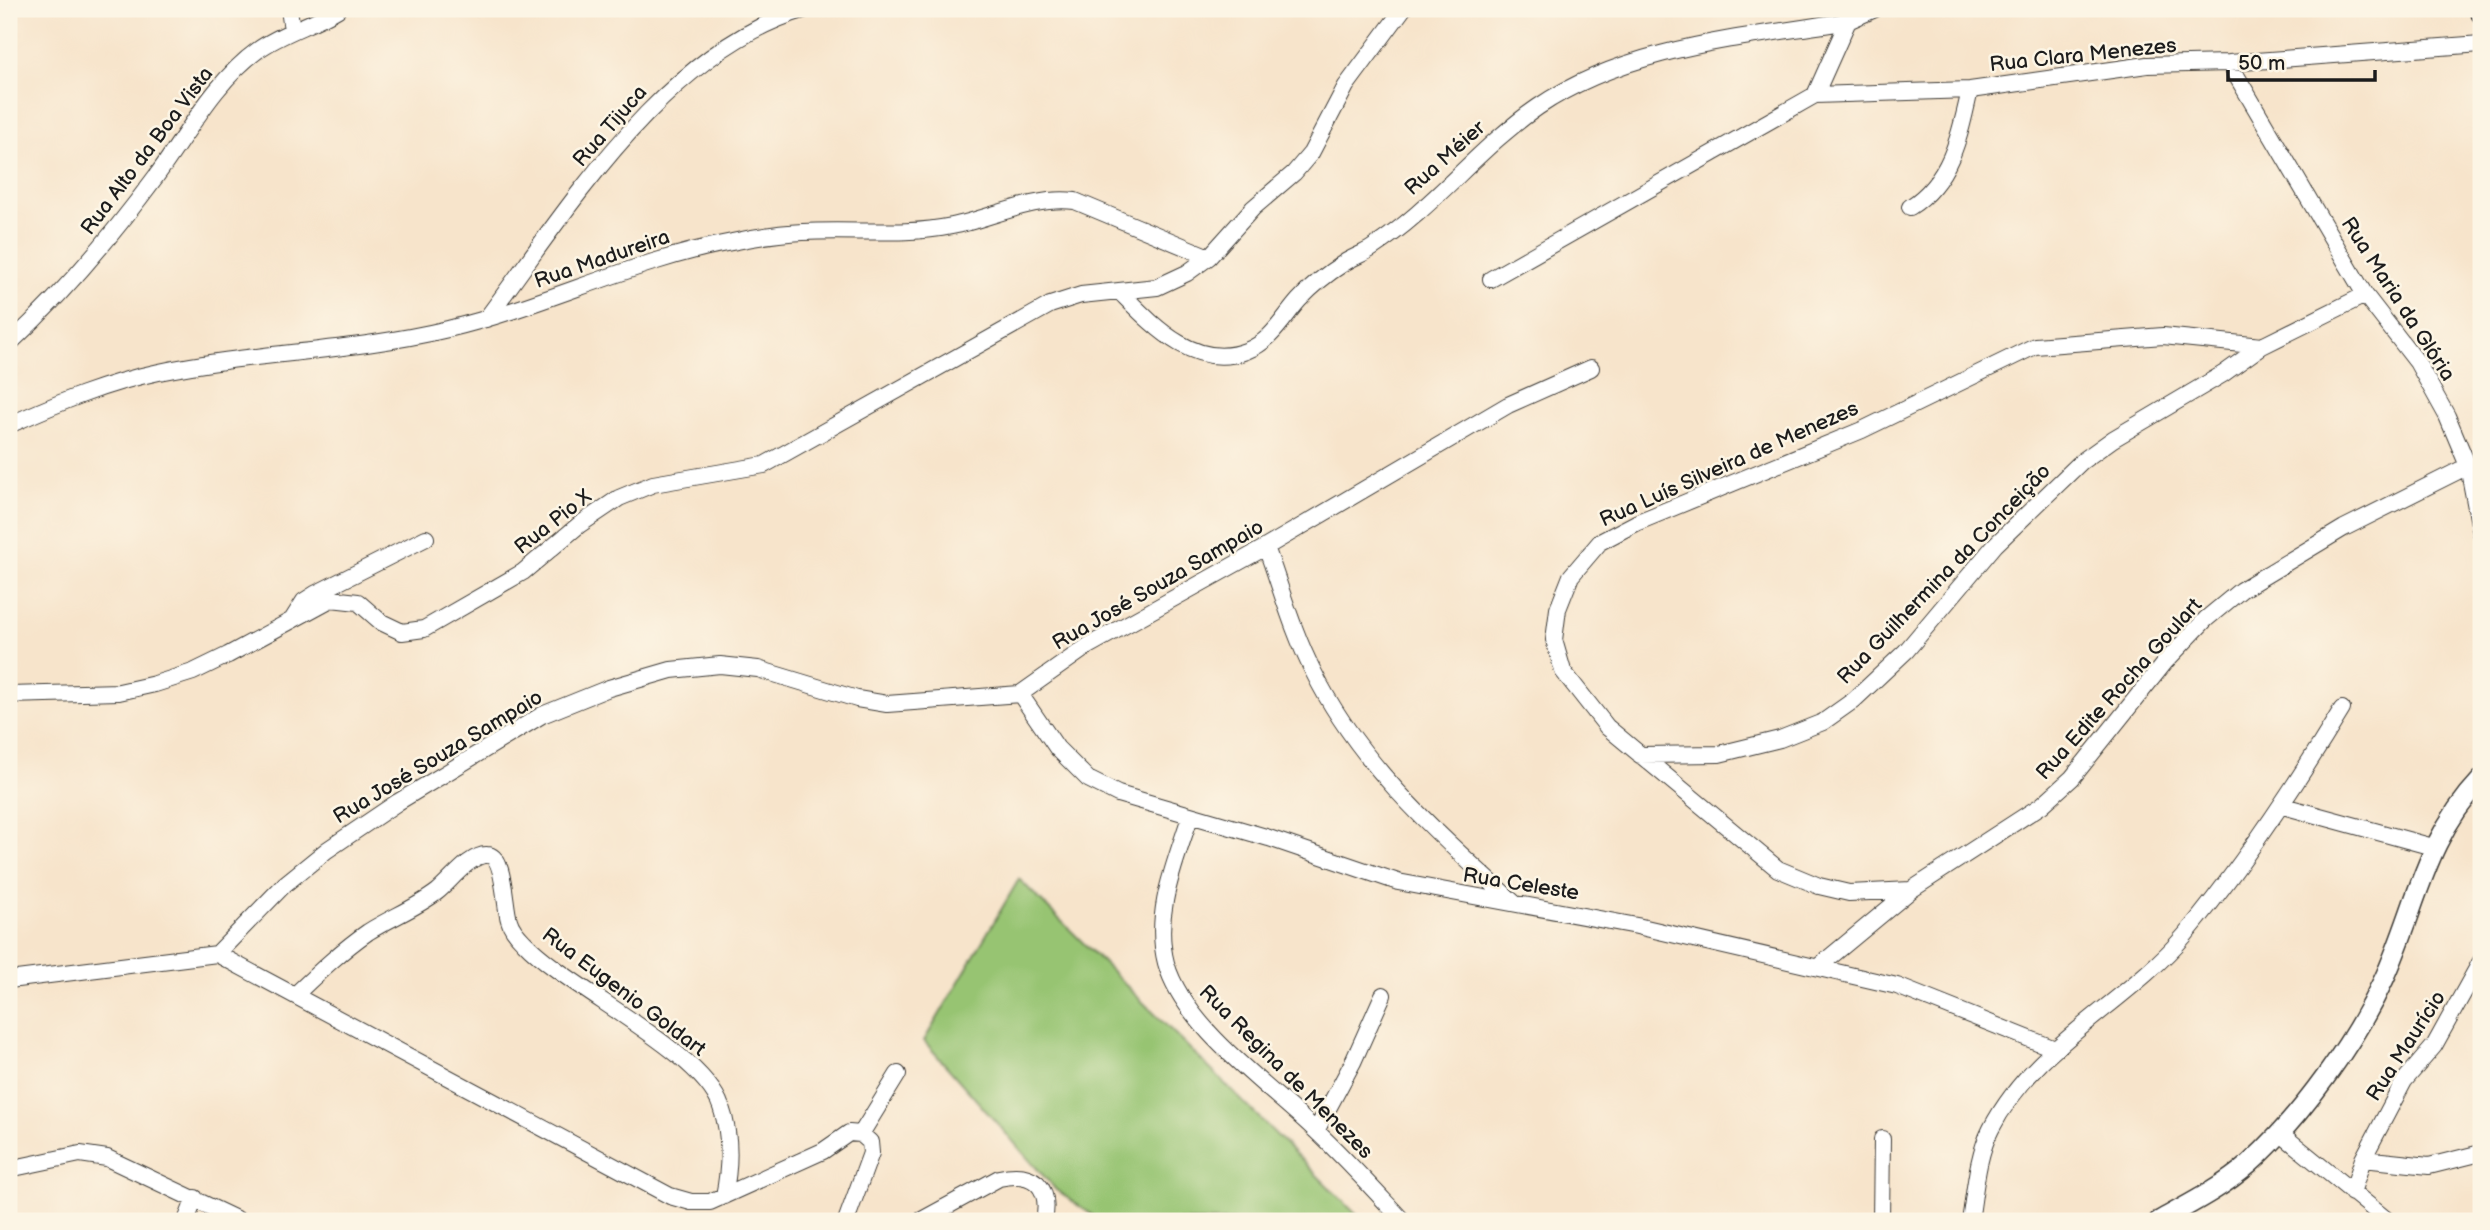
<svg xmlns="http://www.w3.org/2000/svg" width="2490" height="1230" font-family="'Balsamiq Sans',sans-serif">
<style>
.green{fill:#97c472;stroke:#5a7047;stroke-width:2}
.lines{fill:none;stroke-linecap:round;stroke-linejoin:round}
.minor-casing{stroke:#3d3a36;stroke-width:18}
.tertiary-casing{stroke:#3d3a36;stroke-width:22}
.minor{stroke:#fff;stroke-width:16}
.tertiary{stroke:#fff;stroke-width:19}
.labels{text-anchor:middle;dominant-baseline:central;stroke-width:5;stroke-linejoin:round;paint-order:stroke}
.street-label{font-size:21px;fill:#1c1c1c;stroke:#fcf5e5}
</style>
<rect width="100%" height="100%" fill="#fcf5e5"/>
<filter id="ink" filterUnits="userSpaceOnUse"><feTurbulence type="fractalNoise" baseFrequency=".0143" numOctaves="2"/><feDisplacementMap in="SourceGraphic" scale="14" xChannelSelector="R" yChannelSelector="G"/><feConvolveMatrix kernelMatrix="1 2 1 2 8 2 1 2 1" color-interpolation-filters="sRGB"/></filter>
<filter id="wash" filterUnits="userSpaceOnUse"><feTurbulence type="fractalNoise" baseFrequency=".00686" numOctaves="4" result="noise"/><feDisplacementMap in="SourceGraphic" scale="28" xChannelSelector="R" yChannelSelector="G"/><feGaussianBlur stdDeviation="1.57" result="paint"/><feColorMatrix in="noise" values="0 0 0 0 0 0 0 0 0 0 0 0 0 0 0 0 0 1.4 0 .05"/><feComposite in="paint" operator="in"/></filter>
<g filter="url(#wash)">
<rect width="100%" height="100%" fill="#f7e4cb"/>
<path class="green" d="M1019 879 1363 1221H1101L1056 1190 924 1041Z"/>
</g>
<g filter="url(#ink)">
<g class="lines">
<g class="minor-casing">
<path id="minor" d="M289 9 292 30
M2229 63 2365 295 2417 362 2447 416 2468 466 2481 534
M1815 95 1848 21 1875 9
M1910 207C1951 181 1960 135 1970 90
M1491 279 1815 95 1970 90 2147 65 2229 63 2481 44
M1120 292C1152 324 1194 371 1246 351 1272 341 1282 319 1299 300 1312 286 1328 273 1344 263 1353 257 1363 254 1372 248 1433 209 1478 148 1538 107 1627 46 1745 38 1848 21L1854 9
M486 319C569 208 666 49 806 9
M9 344C64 293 112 236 157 175 188 133 214 82 258 50 283 32 312 25 338 9
M9 425C58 403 106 383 159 372 254 352 353 352 448 329 545 306 634 260 732 242 755 237 780 233 803 232 852 229 904 236 952 226 992 218 1033 196 1075 201L1209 257
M1266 547C1281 588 1293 632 1313 671 1359 765 1438 834 1514 903
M292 620 304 601 315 594 426 538
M1020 694 1057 748 1088 779 1118 794 1269 838 1398 882 1637 926 1897 986 2055 1049
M9 695 119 692 155 684 193 672 228 655 331 599 358 602 381 622 402 632 424 629 523 572 579 525 619 498 653 484 764 465 1050 305 1081 295 1157 287 1187 273 1209 257 1253 208 1294 173 1311 153 1346 86 1403 9
M1640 755 1719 754 1780 739 1823 722 1854 700 1906 651 1995 545 2081 462 2113 439 2223 374 2262 346 2365 295
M2283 806 2433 847
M1190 817C1175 864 1153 913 1166 963 1184 1027 1267 1084 1314 1129 1345 1158 1374 1190 1403 1221
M1911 890 1849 893 1819 886 1778 869 1607 727 1563 671 1554 640 1558 609 1571 576 1600 542 1638 522 1862 430 2035 346 2163 336 2262 346
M217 954 670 1196 691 1202H710L823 1151 849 1133 861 1134
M1818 967 1911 890 2042 805 2072 778 2165 662 2206 619 2241 590 2344 528 2468 466
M9 980 217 954 285 884 327 850 398 802 542 715 609 688 671 670 720 665 758 669 857 699 887 704 1020 694 1088 646 1266 547 1508 405 1591 368
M296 994C319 972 342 950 368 932 390 918 416 908 437 892 450 882 470 854 487 855 505 855 504 905 509 920 511 928 518 936 524 942 568 989 703 1051 721 1107 731 1135 730 1167 724 1196
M1316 1131 1353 1062 1383 995
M2280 1133 2388 1221
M2363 1159 2429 1166 2481 1153
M9 1169 80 1154 107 1158 240 1221
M2352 1193 2363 1159 2404 1081 2434 1046 2481 961
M186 1221 195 1198
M846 1221 871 1153 870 1142 861 1134 898 1074
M920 1221 999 1178C1034 1170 1051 1186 1044 1221
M1881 1221 1882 1139
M1970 1221C1975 1191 1977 1156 1991 1129 2034 1045 2126 1004 2185 935 2244 864 2294 788 2342 709"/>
</g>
<g class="tertiary-casing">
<path id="tertiary" d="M2480 9 2481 13
M2159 1221C2190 1204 2223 1187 2249 1164 2302 1116 2354 1043 2384 979 2417 907 2424 840 2481 780"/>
</g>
<use href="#minor" class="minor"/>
<use href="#tertiary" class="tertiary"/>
</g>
</g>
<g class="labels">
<g class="street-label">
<text transform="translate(2083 55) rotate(-6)">Rua Clara Menezes</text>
<text transform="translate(610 126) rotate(-49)">Rua Tijuca</text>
<text transform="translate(147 151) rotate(-53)">Rua Alto da Boa Vista</text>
<text transform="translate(1445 158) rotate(-42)">Rua Méier</text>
<text transform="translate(602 259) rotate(-19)">Rua Madureira</text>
<text transform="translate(2398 299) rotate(57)">Rua Maria da Glória</text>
<text transform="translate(1729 464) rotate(-24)">Rua Luís Silveira de Menezes</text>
<text transform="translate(553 522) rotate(-38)">Rua Pio X</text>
<text transform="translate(1944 574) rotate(-46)">Rua Guilhermina da Conceição</text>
<text transform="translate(1158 585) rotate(-30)">Rua José Souza Sampaio</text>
<text transform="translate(2119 689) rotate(-48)">Rua Edite Rocha Goulart</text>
<text transform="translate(438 757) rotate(-31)">Rua José Souza Sampaio</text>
<text transform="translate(1521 884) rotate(9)">Rua Celeste</text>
<text transform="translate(624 992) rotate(37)">Rua Eugenio Goldart</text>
<text transform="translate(2406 1046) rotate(-57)">Rua Maurício</text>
<text transform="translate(1286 1072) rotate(45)">Rua Regina de Menezes</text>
</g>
</g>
<rect width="2490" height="1230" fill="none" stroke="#fcf5e5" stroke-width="35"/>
<path d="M2228 70v10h147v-10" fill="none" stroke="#1c1c1c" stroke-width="3.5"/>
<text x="2238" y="70" font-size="21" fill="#1c1c1c" stroke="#fcf5e5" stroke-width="5" paint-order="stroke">50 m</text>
</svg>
